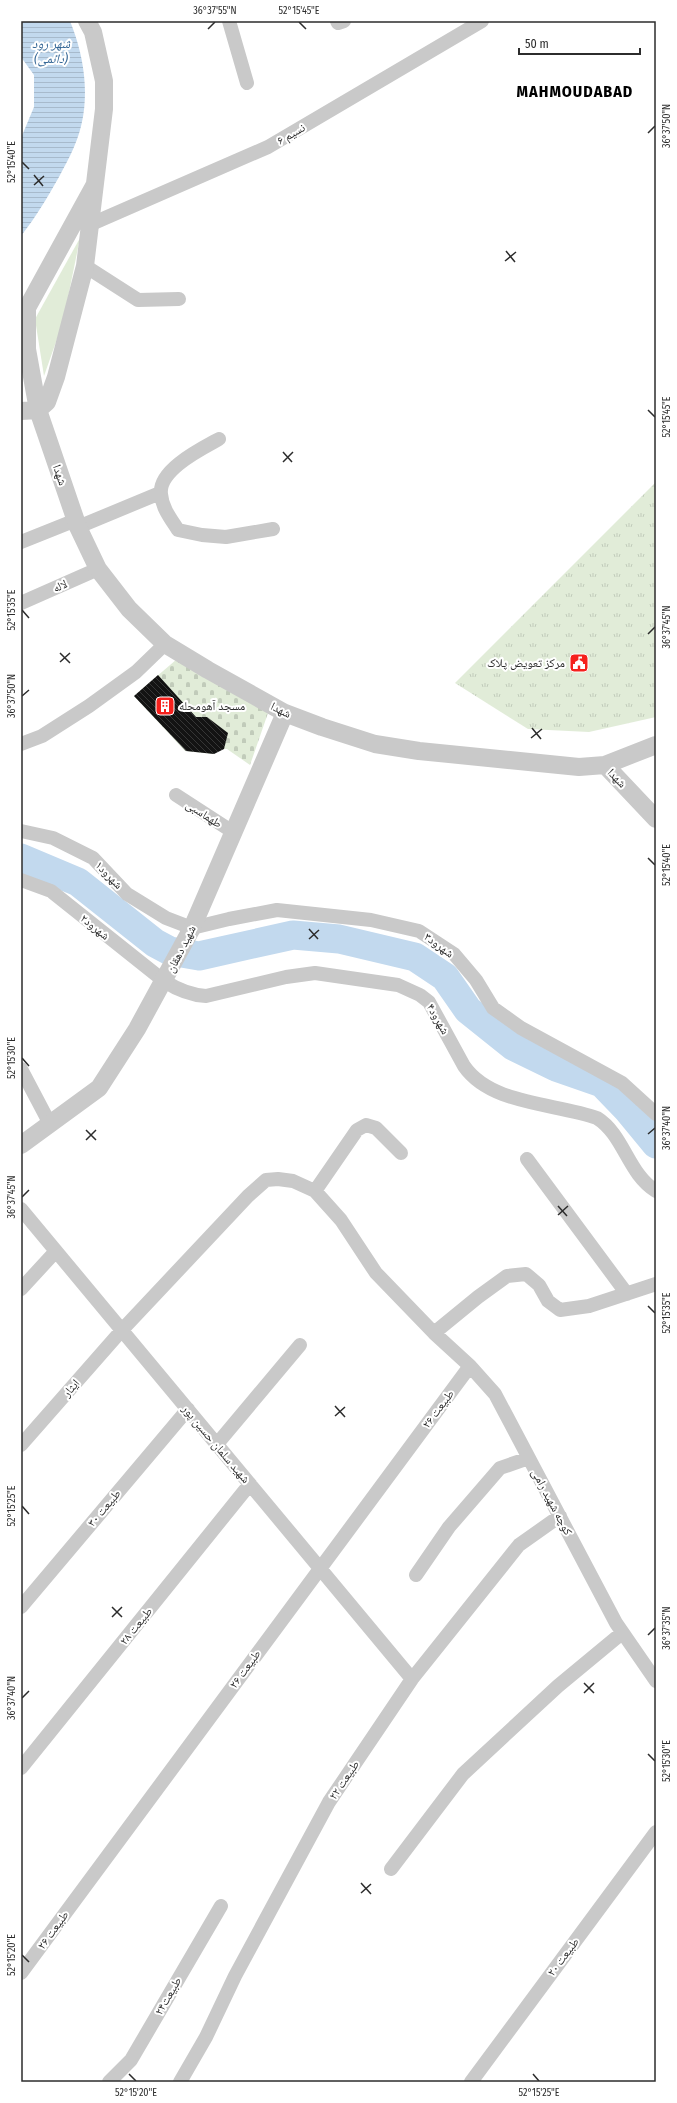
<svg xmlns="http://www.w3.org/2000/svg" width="677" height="2103" font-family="'Fira Sans Condensed','Noto Naskh Arabic',sans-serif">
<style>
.green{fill:#e1ecd8}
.cemetery{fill:url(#cemetery-stones)}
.park{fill:url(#park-tufts)}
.water{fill:url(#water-rules)}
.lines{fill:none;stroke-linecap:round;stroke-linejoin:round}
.river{stroke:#c2d9ee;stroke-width:29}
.building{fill:url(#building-back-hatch)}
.minor{stroke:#c9c9c9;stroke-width:14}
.tertiary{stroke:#c9c9c9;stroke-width:18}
.ticks{fill:none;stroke:#2c2c2c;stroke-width:1.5}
.labels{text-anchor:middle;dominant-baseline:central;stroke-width:4;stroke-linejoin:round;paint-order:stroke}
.street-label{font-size:12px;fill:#2c2c2c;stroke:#fff}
.poi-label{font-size:12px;fill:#2c2c2c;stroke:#fff;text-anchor:end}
.water-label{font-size:13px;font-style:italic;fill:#346695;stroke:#fff}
.district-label{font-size:16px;font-weight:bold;letter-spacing:1px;fill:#000;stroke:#fff}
.neatline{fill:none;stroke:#2c2c2c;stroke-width:1.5}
.ticks-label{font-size:10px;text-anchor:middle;fill:#2c2c2c}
</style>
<defs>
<pattern id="cemetery-stones" width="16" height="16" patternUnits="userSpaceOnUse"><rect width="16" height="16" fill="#e1ecd8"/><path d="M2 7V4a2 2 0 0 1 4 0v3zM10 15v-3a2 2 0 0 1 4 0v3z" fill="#c1cbba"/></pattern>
<pattern id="park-tufts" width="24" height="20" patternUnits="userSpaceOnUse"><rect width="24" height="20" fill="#e1ecd8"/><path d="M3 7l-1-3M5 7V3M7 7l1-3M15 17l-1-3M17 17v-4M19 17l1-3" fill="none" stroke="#c1cbba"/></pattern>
<pattern id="water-rules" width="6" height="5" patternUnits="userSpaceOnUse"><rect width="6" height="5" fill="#c2d9ee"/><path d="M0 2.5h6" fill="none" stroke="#a7bacc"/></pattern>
<pattern id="building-back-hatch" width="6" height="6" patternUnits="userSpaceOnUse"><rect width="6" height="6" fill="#131313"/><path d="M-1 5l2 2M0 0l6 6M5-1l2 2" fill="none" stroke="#363636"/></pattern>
</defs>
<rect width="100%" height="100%" fill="#fff"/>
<path class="green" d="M80 238 63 322 44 376 35 319Z"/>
<path class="cemetery" d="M177 659 268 713 250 765 227 749H220L214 754 185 751 134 696Z"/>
<path class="park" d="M656 482V717L589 732 528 729 455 683Z"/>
<path class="water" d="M21 21H70C86 60 92 107 74 147 70 157 64 167 59 177 47 198 36 217 21 236V138L34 107V75L21 57Z"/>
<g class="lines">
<path class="river" d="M21 858 78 882 155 943 170 951 199 956 293 935 339 939 415 957 445 977 468 1010 513 1046 556 1067 602 1083 628 1110 656 1144"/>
</g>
<path class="building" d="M158 675 196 717H207L228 733 224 749 214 754 186 751 134 696Z"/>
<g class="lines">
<path class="minor" d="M229 21 247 83
M337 21 338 23 344 21
M89 225 268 147 482 21
M85 266 138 300 179 299
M219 439C201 449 158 470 161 494 162 508 171 519 178 530L202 535 226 537 273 529
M78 527 160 493
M21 542 76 520
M21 603 98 569
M21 744 42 736 89 706 136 672 165 644
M176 795 233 832
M21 831 53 838 93 858 127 894 166 918 192 928 229 919 277 910 371 920 419 931 454 954 476 980 493 1008 521 1028 622 1083 656 1114
M21 880 51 891 164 981C178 990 190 995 206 996L286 977 315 973 398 985 420 995 429 1002 464 1066C491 1105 555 1103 597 1118 624 1135 628 1174 656 1191
M21 1069 50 1124
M527 1159 627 1294
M315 1191 357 1130 366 1125 376 1128 401 1153
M21 1209 412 1679
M21 1289 56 1251
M434 1333 478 1297 507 1276 526 1274 539 1285 548 1301 560 1310 589 1306 656 1284
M217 1444 300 1345
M21 1445 122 1330 248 1196 266 1180 278 1179 293 1181 315 1191 341 1220 376 1273 434 1333 470 1366 495 1394 616 1623 656 1681
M416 1575 449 1527 500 1468 529 1458
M21 1607 188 1409
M21 1768 250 1484
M391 1869 463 1774 558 1686 622 1633
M21 1973 470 1366
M109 2082 131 2060 221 1906
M180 2082 206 2037 235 1976 329 1802 412 1679 519 1545 560 1516
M471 2082 656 1832"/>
<path class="tertiary" d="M94 186 27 308V349L38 410 78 527 98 569 129 609 165 644 208 670 285 713 322 727 375 744 419 751 579 767 605 765 656 745
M21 411 38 410 47 402 56 377 85 266 104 109V81L93 32 87 21
M605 765 656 819
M21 1145 99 1088 137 1029 192 928 285 713"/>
</g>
<path class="ticks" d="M299 22 306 29M208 29 215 22M648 133 655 126M22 162 29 169M34 175 43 186M34 185 44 176M506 251 515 262M505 261 516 252M648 410 655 417M283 452 292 462M283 462 293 452M22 610 29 618M648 634 655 627M60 653 70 663M60 662 70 653M22 696 29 690M532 728 541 739M531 738 542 729M648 858 655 865M309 929 318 939M309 939 319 930M22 1058 29 1066M86 1130 96 1140M648 1134 655 1128M86 1140 96 1130M22 1197 29 1190M558 1206 567 1216M558 1215 568 1206M648 1306 655 1313M335 1406 345 1417M335 1416 345 1407M22 1506 29 1514M112 1607 122 1617M112 1617 122 1607M648 1635 655 1628M584 1683 594 1693M584 1693 594 1683M22 1698 29 1691M648 1754 655 1761M361 1883 371 1894M361 1893 371 1884M22 1955 29 1962M129 2074 136 2081M533 2074 539 2081"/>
<defs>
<g id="civic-square" transform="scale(1)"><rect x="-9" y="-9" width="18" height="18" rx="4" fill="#f5211d" stroke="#fff"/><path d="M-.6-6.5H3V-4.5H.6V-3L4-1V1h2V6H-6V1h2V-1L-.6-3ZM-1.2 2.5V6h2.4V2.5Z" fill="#fff"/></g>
<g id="building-square" transform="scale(1)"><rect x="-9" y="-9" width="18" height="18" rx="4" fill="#f5211d" stroke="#fff"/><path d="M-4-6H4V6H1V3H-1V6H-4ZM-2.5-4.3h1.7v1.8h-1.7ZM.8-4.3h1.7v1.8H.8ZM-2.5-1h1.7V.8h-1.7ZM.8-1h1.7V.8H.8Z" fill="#fff"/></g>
</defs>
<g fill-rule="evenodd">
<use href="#civic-square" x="579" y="663"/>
<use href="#building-square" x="165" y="706"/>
</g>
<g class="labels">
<g class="street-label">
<text transform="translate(291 134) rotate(-30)">نسیم ۶</text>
<text transform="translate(60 475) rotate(71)">شهدا</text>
<text transform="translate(60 586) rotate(-24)">لاله</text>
<text transform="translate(281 710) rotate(26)">شهدا</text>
<text transform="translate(617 778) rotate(46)">شهدا</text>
<text transform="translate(204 814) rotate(33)">طهماسبی</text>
<text transform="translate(109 875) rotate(46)">شهرود۱</text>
<text transform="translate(95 927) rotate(39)">شهرود۲</text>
<text transform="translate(439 945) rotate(36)">شهرود۳</text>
<text transform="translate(181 949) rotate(-63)">شهید دهقان</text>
<text transform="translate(438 1019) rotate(60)">شهرود۴</text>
<text transform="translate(71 1388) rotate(-49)">ایثار</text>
<text transform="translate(438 1409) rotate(-53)">طبیعت ۲۶</text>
<text transform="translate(216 1444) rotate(50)">شهید سلمان حسین پور</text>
<text transform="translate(552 1502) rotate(62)">کوچه شهید رامی</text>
<text transform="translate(104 1508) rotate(-50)">طبیعت ۳۰</text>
<text transform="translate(136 1626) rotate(-51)">طبیعت ۲۸</text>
<text transform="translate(245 1669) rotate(-54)">طبیعت ۲۶</text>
<text transform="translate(344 1780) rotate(-56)">طبیعت ۲۲</text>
<text transform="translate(53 1930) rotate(-54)">طبیعت ۲۶</text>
<text transform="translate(563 1957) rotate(-53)">طبیعت ۲۰</text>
<text transform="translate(168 1996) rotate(-60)">طبیعت۲۴</text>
</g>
<g class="poi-label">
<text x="565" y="663">مرکز تعویض پلاک</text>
<text x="179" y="706" text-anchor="start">مسجد آهومحله</text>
</g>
<g class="water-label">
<text x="51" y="43">شهر رود<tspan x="51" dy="15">(دائمی)</tspan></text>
</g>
<g class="district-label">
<text x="575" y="91">MAHMOUDABAD</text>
</g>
</g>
<rect width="677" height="2103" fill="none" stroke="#ffffff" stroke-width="44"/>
<path d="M519 48v6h121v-6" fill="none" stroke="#2c2c2c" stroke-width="2"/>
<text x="525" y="48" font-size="12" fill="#2c2c2c" stroke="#ffffff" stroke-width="3" paint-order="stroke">50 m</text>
<rect x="22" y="22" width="633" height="2059" class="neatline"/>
<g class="ticks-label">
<text x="215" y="14">36°37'55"N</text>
<text x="299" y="14">52°15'45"E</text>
<text transform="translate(666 126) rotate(-90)" y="4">36°37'50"N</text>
<text transform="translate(11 162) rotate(-90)" y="4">52°15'40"E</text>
<text transform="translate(666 417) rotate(-90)" y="4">52°15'45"E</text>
<text transform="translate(11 610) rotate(-90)" y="4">52°15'35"E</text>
<text transform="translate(666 627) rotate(-90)" y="4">36°37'45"N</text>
<text transform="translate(11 696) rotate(-90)" y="4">36°37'50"N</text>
<text transform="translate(666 865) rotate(-90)" y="4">52°15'40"E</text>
<text transform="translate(11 1058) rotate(-90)" y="4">52°15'30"E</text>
<text transform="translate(666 1128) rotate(-90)" y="4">36°37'40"N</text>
<text transform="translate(11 1197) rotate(-90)" y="4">36°37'45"N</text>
<text transform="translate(666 1313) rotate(-90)" y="4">52°15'35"E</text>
<text transform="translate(11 1506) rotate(-90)" y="4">52°15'25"E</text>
<text transform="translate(666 1628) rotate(-90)" y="4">36°37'35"N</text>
<text transform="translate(11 1698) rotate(-90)" y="4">36°37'40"N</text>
<text transform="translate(666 1761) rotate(-90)" y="4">52°15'30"E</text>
<text transform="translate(11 1955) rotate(-90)" y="4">52°15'20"E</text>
<text x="136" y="2096">52°15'20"E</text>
<text x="539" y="2096">52°15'25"E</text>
</g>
</svg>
